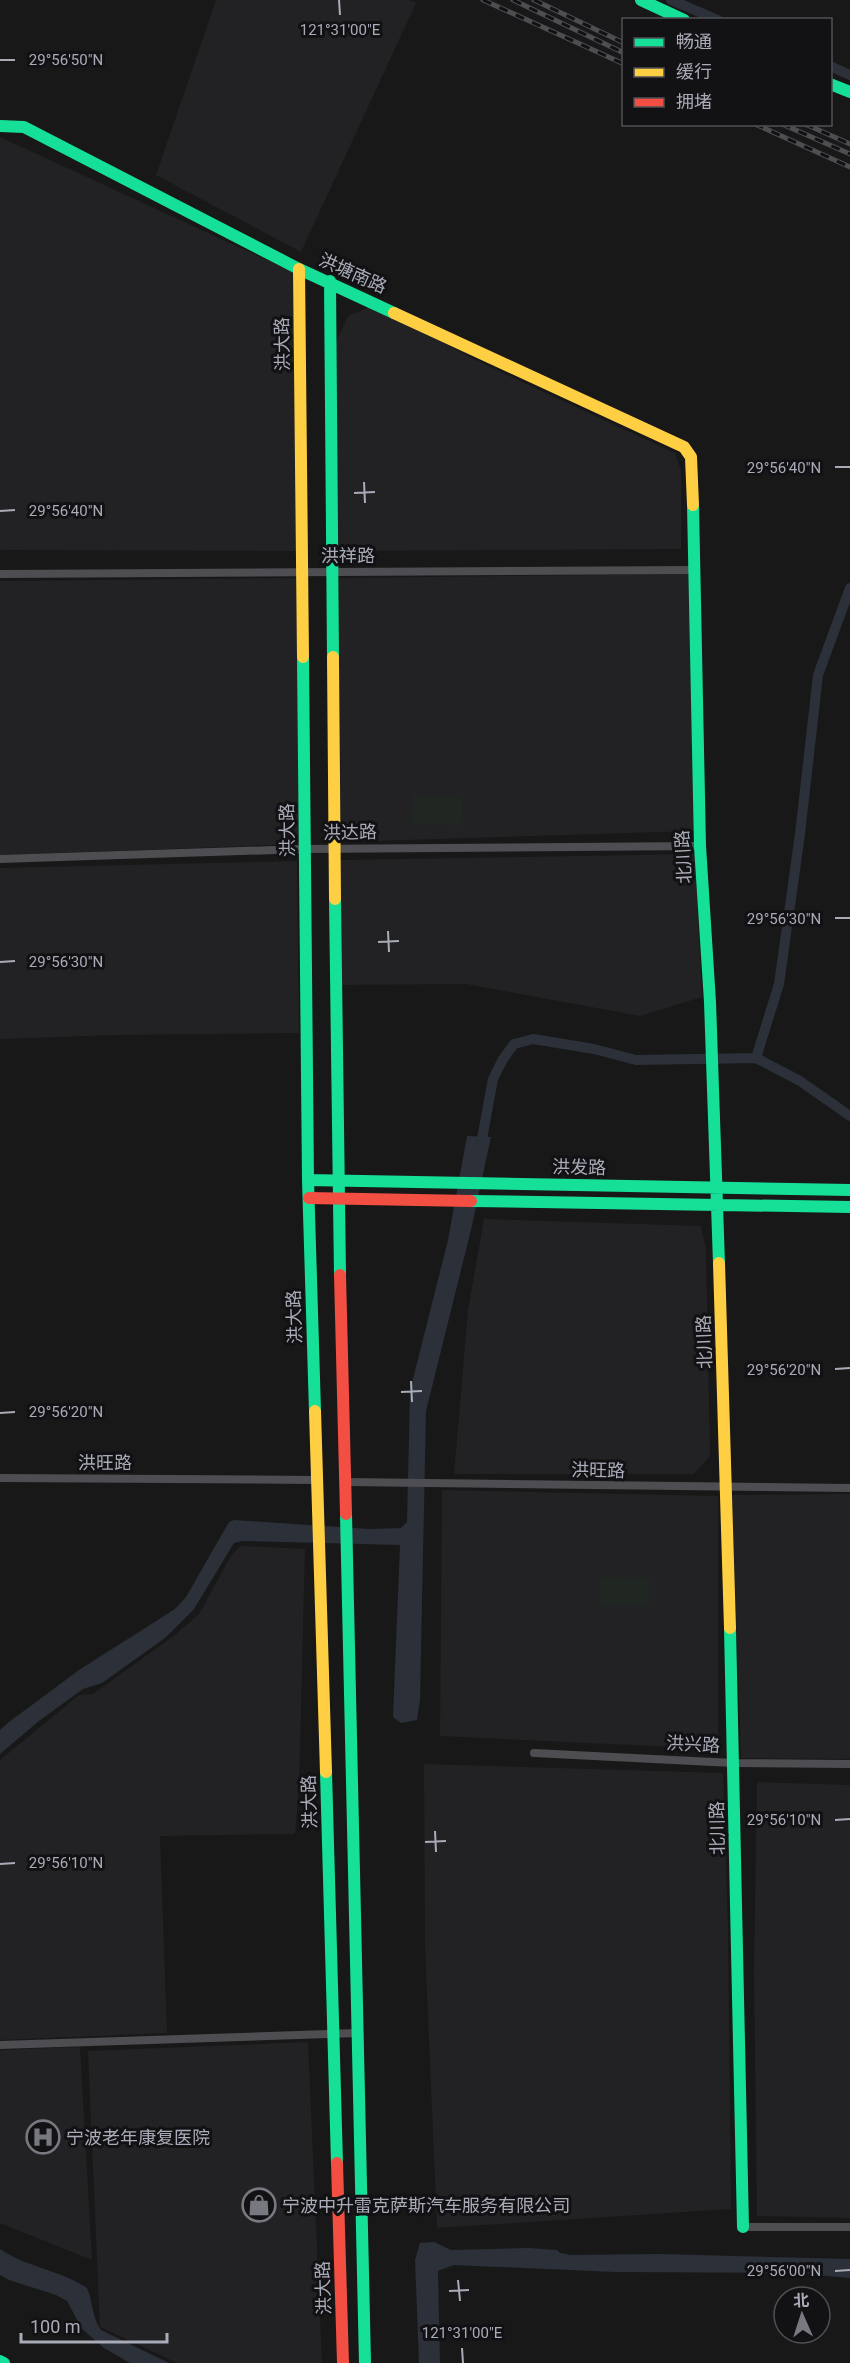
<svg xmlns="http://www.w3.org/2000/svg" width="850" height="2363" font-family="Roboto,'Noto Sans SC',sans-serif">
<style>
.built{fill:#222224}
.green{fill:#202722}
.water{fill:#2b3039}
.lines{fill:none;stroke-linecap:round;stroke-linejoin:round}
.canal{stroke:#2b3039;stroke-width:10}
.street{stroke:#4e4e52;stroke-width:8}
.fast{stroke:#16e098;stroke-width:12}
.slow{stroke:#ffcf43;stroke-width:12}
.jam{stroke:#f24e42;stroke-width:12}
.rail-casing{stroke:#4d4e52;stroke-width:5}
.rail{stroke:#121214;stroke-width:3;stroke-dasharray:9;stroke-linecap:butt}
.ticks{fill:none;stroke:#aaabb8;stroke-width:2}
.labels{text-anchor:middle;dominant-baseline:central;stroke-width:6;stroke-linejoin:round;paint-order:stroke}
.street-label{font-size:18px;fill:#aaabb8;stroke:#121214}
.poi-label{font-size:18px;fill:#aaabb8;stroke:#121214;text-anchor:start}
.ticks-label{font-size:15px;text-anchor:middle;fill:#aaabb8;stroke:#121214;stroke-width:6;stroke-linejoin:round;paint-order:stroke}
</style>
<rect width="100%" height="100%" fill="#181818"/>
<path class="built" d="M216 0H409L416 3 301 252 156 175Z
M0 137 295 273 299 551 0 550Z
M371 306 486 365 675 453 681 471V549L337 551 336 342 348 316Z
M691 574 695 831 341 842 339 578Z
M299 578 302 844 0 855V581Z
M695 854 702 997 640 1016 466 984 342 985 340 860Z
M297 861 299 1033 117 1035 0 1039V868Z
M484 1219 701 1226 706 1249 710 1456 694 1474H454L468 1310Z
M442 1490 718 1496V1749L440 1736Z
M850 1494V1759L741 1758 732 1495Z
M241 1546 305 1549 299 1788 295 1834 160 1836 167 2033 0 2040V1760L79 1695 93 1694 175 1635 199 1614 232 1554Z
M424 1764 723 1773 728 1926 731 2209 437 2228 425 1944Z
M757 1782 850 1785V2218L757 2216 754 1971Z
M308 2042 322 2363H177L100 2327 88 2051Z
M80 2047 92 2260 0 2223V2050Z"/>
<path class="green" d="M413 796 462 798 461 825 412 823Z
M600 1577 649 1578V1606L600 1605Z"/>
<path class="water" d="M467 1136 491 1137 471 1230 426 1411 420 1699 417 1720 401 1723 393 1717 400 1545 242 1541 234 1543 194 1609 165 1638 102 1683 83 1689 39 1721 0 1754V1730L9 1722 79 1670 175 1609 186 1597 229 1522 234 1520 369 1529 401 1528 407 1522 410 1391 448 1240Z
M434 2242 451 2250 528 2248 557 2250 560 2253 571 2255 660 2254 850 2259V2278L791 2273 615 2272 454 2265 438 2271 440 2363H419L415 2260 420 2243Z
M0 2249C26 2267 60 2270 87 2288 93 2302 92 2318 101 2330L169 2363H130L104 2348 82 2329 67 2301 56 2295 9 2280 0 2275Z"/>
<g class="lines">
<path class="canal" d="M671 0 718 20
M830 66 850 75
M756 1058 779 984 800 834 818 675 850 588
M480 1150 493 1079 503 1059 514 1044 533 1039 594 1049 636 1060 756 1058 800 1081 850 1116"/>
<path class="street" d="M0 574 696 570
M0 859 305 849 700 846
M0 1478 317 1480
M345 1482 850 1488
M534 1753 733 1763 850 1764
M0 2045 357 2033
M743 2227H850"/>
<path class="fast" d="M641 0 684 20
M830 84 850 92
M0 126 24 127 299 269 394 313
M330 281 333 657
M693 505 700 846 710 1002 719 1263
M303 657 308 1180 315 1411
M335 899 340 1275
M308 1180 850 1190
M471 1201 850 1207
M346 1514 365 2363
M730 1628 743 2227
M326 1772 337 2163
M0 2361 4 2363"/>
<path class="slow" d="M299 269 303 657
M394 313 684 447 691 457 693 505
M333 657 335 899
M719 1263 730 1628
M315 1411 326 1772"/>
<path class="jam" d="M309 1198 471 1201
M340 1275 346 1514
M337 2163 343 2363"/>
<g class="rail-casing">
<path id="rail" d="M483 0 624 64
M513 0 624 53
M534 0 624 43
M755 124 850 167
M782 124 850 154
M805 124 850 144"/>
</g>
<use href="#rail" class="rail"/>
</g>
<path class="ticks" d="M339 0 340 15M0 60H15M835 467H850M364 482 365 503M354 493 375 492M0 511 15 510M835 918H850M388 931 389 952M378 942 399 941M0 962 15 961M835 1369 850 1368M411 1381 412 1402M401 1392 422 1391M0 1413 15 1412M835 1820 850 1819M435 1831 436 1852M425 1842 446 1841M0 1864 15 1863M835 2271 850 2270M458 2280 460 2301M449 2291 469 2290M462 2348 463 2363"/>
<defs>
<g id="hospital-ring" transform="scale(1.725)"><circle r="9.5" fill="#121214" stroke="#777880" stroke-width="1.5"/><path d="M-5-5h3v3.5h4V-5h3V5h-3V1.5h-4V5h-3Z" fill="#777880"/></g>
<g id="shop-ring" transform="scale(1.725)"><circle r="9.5" fill="#121214" stroke="#777880" stroke-width="1.5"/><path d="M-5-2.5h2.3a2.7 3.5 0 0 1 5.4 0H5L5.5 6h-11ZM-1.5-2.5h3a1.5 2.3 0 0 0-3 0Z" fill="#777880"/></g>
</defs>
<g fill-rule="evenodd">
<use href="#hospital-ring" x="43" y="2137"/>
<use href="#shop-ring" x="259" y="2205"/>
</g>
<g class="labels">
<g class="street-label">
<text transform="translate(353 273) rotate(24)">洪塘南路</text>
<text transform="translate(282 344) rotate(-91)">洪大路</text>
<text x="348" y="555">洪祥路</text>
<text transform="translate(287 830) rotate(-91)">洪大路</text>
<text transform="translate(350 832) rotate(-1)">洪达路</text>
<text transform="translate(683 857) rotate(-93)">北川路</text>
<text transform="translate(579 1167) rotate(1)">洪发路</text>
<text transform="translate(294 1317) rotate(-92)">洪大路</text>
<text transform="translate(704 1342) rotate(-92)">北川路</text>
<text x="105" y="1462">洪旺路</text>
<text transform="translate(598 1470) rotate(1)">洪旺路</text>
<text transform="translate(693 1744) rotate(3)">洪兴路</text>
<text transform="translate(309 1802) rotate(-92)">洪大路</text>
<text transform="translate(717 1828) rotate(-91)">北川路</text>
<text transform="translate(323 2288) rotate(-92)">洪大路</text>
</g>
<g class="poi-label">
<text x="66" y="2137">宁波老年康复医院</text>
<text x="282" y="2205">宁波中升雷克萨斯汽车服务有限公司</text>
</g>
</g>
<g class="ticks-label">
<text x="340" y="35">121°31'00"E</text>
<text x="66" y="65">29°56'50"N</text>
<text x="784" y="473">29°56'40"N</text>
<text x="66" y="516">29°56'40"N</text>
<text x="784" y="924">29°56'30"N</text>
<text x="66" y="967">29°56'30"N</text>
<text x="784" y="1375">29°56'20"N</text>
<text x="66" y="1417">29°56'20"N</text>
<text x="784" y="1825">29°56'10"N</text>
<text x="66" y="1868">29°56'10"N</text>
<text x="784" y="2276">29°56'00"N</text>
<text x="462" y="2338">121°31'00"E</text>
</g>
<rect x="622" y="18" width="210" height="108" fill="#121214" stroke="#4f4f56" stroke-width="1.5"/>
<rect x="634" y="38" width="30" height="9" fill="#16e098" stroke="#4f4f56" stroke-width="1.5"/>
<text x="676" y="48" font-size="18" fill="#aaabb8">畅通</text>
<rect x="634" y="68" width="30" height="9" fill="#ffcf43" stroke="#4f4f56" stroke-width="1.5"/>
<text x="676" y="78" font-size="18" fill="#aaabb8">缓行</text>
<rect x="634" y="98" width="30" height="9" fill="#f24e42" stroke="#4f4f56" stroke-width="1.5"/>
<text x="676" y="108" font-size="18" fill="#aaabb8">拥堵</text>
<g transform="translate(802 2315) rotate(357)"><circle r="28" fill="#121214" stroke="#4f4f56" stroke-width="1.5"/>
<path d="M0-4.5L10 22L0 15L-10 22Z" fill="#777880"/>
<text y="-9" font-size="16" font-weight="bold" text-anchor="middle" fill="#aaabb8">北</text>
</g>
<path d="M21 2333v9h146v-9" fill="none" stroke="#aaabb8" stroke-width="3"/>
<text x="30" y="2333" font-size="18" fill="#aaabb8" stroke="#121214" stroke-width="4.5" paint-order="stroke">100 m</text>
</svg>
